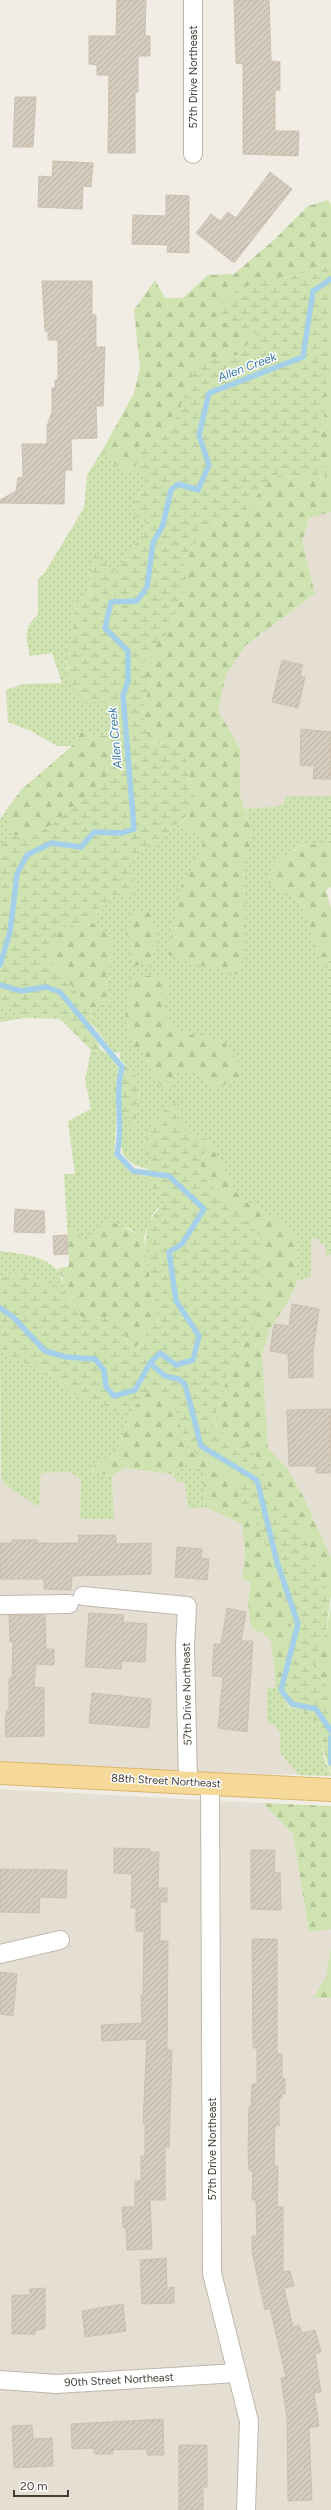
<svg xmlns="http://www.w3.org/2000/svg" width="331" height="2510" font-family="Figtree,sans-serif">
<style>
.residential{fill:#e5dfd3}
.grass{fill:url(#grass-dots);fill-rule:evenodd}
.forest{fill:url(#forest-firs)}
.wetland{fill:url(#wetland-marsh)}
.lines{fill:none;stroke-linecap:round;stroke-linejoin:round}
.stream{stroke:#a5d0ea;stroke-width:5.5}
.building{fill:url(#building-hatch);stroke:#ccc0af}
.minor-casing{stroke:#bfb7ab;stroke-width:20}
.major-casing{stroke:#dab56a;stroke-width:24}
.minor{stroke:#fff;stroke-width:18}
.major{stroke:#f6d999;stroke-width:22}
.labels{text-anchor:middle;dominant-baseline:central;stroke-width:3;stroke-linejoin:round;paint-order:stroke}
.street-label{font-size:11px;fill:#433d35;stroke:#fff}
.water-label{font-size:12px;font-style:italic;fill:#377ba6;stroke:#fff}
</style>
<defs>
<pattern id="grass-dots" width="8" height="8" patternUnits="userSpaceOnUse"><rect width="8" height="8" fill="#cee3b0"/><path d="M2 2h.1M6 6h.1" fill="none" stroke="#b2c498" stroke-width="1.8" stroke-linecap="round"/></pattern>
<pattern id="forest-firs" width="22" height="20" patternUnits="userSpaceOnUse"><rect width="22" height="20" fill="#cee3b0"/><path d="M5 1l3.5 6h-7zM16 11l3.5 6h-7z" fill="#b2c498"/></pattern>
<pattern id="wetland-marsh" width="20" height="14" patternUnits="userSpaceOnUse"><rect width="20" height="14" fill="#cee3b0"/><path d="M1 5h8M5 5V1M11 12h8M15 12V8" fill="none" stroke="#b2c498"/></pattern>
<pattern id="building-hatch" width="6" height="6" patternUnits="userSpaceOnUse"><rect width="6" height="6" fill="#d5cbbe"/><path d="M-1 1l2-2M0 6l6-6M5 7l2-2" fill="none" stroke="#b8afa4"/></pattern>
</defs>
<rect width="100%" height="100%" fill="#f1ede5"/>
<path class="residential" d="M331 512V796H287L281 806 245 809 240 794V749L218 710 225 675 246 645 315 594 301 542 309 518Z
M311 1238H318L325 1243 326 1255H331V1558L287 1468 268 1449 262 1355 270 1328 288 1302 297 1281 311 1277Z
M125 1468 171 1474 178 1482 185 1483 188 1508 205 1507 242 1524 245 1551 242 1579 251 1582 248 1601 261 1632 271 1640 275 1662V1688L267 1687 280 1734V1753L299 1775 174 1771 0 1761V1475L1 1479 39 1507 41 1473 69 1472 81 1479 80 1519H114L112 1476Z
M0 1789 263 1803 293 1834 309 1932 331 1929V1948L326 1977 313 1998H331V2510H0Z"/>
<path class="grass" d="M102 451 120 469 134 470 146 475 142 490 133 505 135 515 148 525 115 575 94 553 89 585 90 593 74 601V629L66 669 109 702 114 717 112 737 80 732 72 746H57L31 731 8 722 6 690 23 684 62 683 52 653 30 656C26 640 23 626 38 615V579L45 572 84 508 87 475Z
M287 796H331V843L302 845 277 860 267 882 299 900 322 963 331 959V1255H326L325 1243H319L318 1238H311V1277L297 1281 298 1235 290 1233 265 1210 245 1202 229 1180 209 1139 189 1134 180 1124 151 1157 148 1169C110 1161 124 1138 122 1109L135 1128V1111L140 1093 129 1065 126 1066 120 1059V1052L114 1053 92 1024 91 1009 111 1000 105 980 111 960V935L91 922 114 895 135 884 126 866 138 851 160 839 181 823 203 840 201 854 182 884 246 914 243 870 252 834 245 809 281 806ZM166 977 167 994 162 1007 175 1029 192 1035 223 1041 216 1087 194 1073 177 1072 164 1091 151 1070 144 1054Z
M6 810 12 835 0 846V820Z
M0 1003 4 1004 25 1018 0 1022Z
M99 1048 110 1056 118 1068 114 1087 117 1106 114 1155 129 1171 146 1177 152 1188 166 1200 154 1212 144 1237 126 1227 88 1243 67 1223 64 1174H75L68 1121 91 1109 85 1080 91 1050 101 1052Z
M0 1251C24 1254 63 1257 63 1288L15 1272 0 1279Z
M0 1352 58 1378 70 1395 99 1402 117 1411 134 1407 115 1454 87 1470 112 1476 114 1519H80L81 1479 69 1472 41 1473 39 1507 8 1487 1 1479Z
M187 1464 203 1470 205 1507 188 1509 185 1483 178 1482 171 1474Z
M275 1677 281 1681 279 1690 289 1708C331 1717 317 1731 325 1761 327 1767 331 1770 331 1776L299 1775 280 1753V1734L276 1726 267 1722V1687L275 1688Z"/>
<path class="forest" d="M328 200 331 205V264L290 277 267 279 221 320 258 332 238 355 196 362 179 412 161 439 143 448 134 470 120 469 102 451 134 393 140 368 134 310 155 280 165 298H183L208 275 234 274 274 240 308 206Z
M331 374V512L309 518 302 542 315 594 246 645 226 675 218 710 240 749V794L252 834 243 870 246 914 241 975 181 961 168 954 182 884 201 854 203 840 181 823 199 803 189 787 190 775 170 745 150 741C141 717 141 708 151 684L139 665 151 656 153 647 169 632 186 579 184 558 193 545 218 522 246 510 264 486 276 476 325 477 319 445 324 414V390Z
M80 732 112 737 106 780 51 825 31 836 12 835 6 810 21 790 72 746Z
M331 843V887L326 890 331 909V959L322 963 299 900 267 882 277 860 303 845Z
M148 911C157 930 162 945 149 963L134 966 127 933 132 915Z
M91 922 111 935V960L105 980 111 1000 91 1009 47 957 61 928Z
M132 975 166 977 167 994 162 1007 175 1029 192 1035 223 1041 240 1064 239 1080 216 1087 194 1073 177 1072 164 1091 151 1070 144 1054 131 1043 125 1019Z
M209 1139 229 1180 245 1202 265 1210 290 1233 298 1235 297 1281 288 1302 270 1328 262 1355 268 1448 287 1468 303 1496 331 1558V1595L322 1581 297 1517 274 1501 255 1454 213 1428 230 1365 250 1334 261 1236 233 1211 199 1171Z
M110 1221 144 1237 151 1287 158 1290 155 1301 158 1320 136 1347 128 1345 125 1332 130 1329 116 1318 81 1317 63 1288V1278L57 1269 69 1266 67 1223 88 1243Z
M147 1392 173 1400 188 1450 220 1465 240 1481 273 1563 291 1624 281 1681 275 1677 271 1640 261 1632 251 1628 248 1601 251 1582 242 1580 245 1551 242 1524 205 1507 203 1470 187 1464 171 1474 125 1468 112 1476 87 1470 115 1454 134 1407Z
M331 1606V1692L313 1668 325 1636Z
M263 1803 331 1806V1929L309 1932 293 1834Z
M331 1948V1998H313L326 1977Z"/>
<path class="wetland" d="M331 264V374L324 390V414L319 445 325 477 276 476 264 486 246 510 218 522 193 545 184 557 186 579 169 632 153 647 151 656 139 665 151 684C141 708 141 717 150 741L170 745 185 758 190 775 189 787 199 803C187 816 175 829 160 839 144 850 140 850 126 866L135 884 130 895H114L91 922 61 928 47 957 91 1009 92 1024 101 1053 91 1050 60 1019 25 1018 0 1003V846L12 835 31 836 51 825 106 780 114 717 109 702H85C50 673 79 639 74 601L90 593 89 585 94 552 115 574 148 525 135 515 133 505 142 490 146 475 134 470 143 448 161 439 179 412 196 362 238 355 257 333 221 321 219 307 241 288 267 279 290 277Z
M129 1065C147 1090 136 1101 135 1129 130 1119 123 1114 117 1106 110 1096 115 1078 118 1068Z
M178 1102C180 1129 182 1133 209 1139L199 1171 233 1211 261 1236V1303L250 1334 230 1365 213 1427 255 1454 274 1501 297 1517 322 1581 331 1595 325 1636 313 1668 331 1692V1771C315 1740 331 1718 290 1708L279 1690 291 1624 273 1563 252 1512 236 1503 240 1481 220 1465 188 1450 172 1400 147 1392 134 1407 117 1412 99 1402 70 1395 58 1378 0 1352V1279L15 1272 63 1288 81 1317 116 1318 130 1329 125 1332 128 1345 136 1347 158 1320 155 1301 157 1290 151 1287C146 1248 137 1231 166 1200L152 1188 146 1177 151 1157 145 1150C148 1126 156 1112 178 1102Z"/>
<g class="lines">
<path class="stream" d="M0 965 10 932 17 874 27 855 51 843 81 847 94 832 122 833 134 829 123 696 128 681V651L105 628 111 602 137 601 147 587 153 543 163 525 171 490 178 484 198 490 209 465 199 435 209 393 303 357 313 291 331 279
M0 985 21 991 46 987 60 992 122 1067C114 1098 124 1124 117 1154L133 1171 169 1176 204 1209 182 1244 169 1252 176 1301 199 1336 193 1360 176 1365 160 1353 150 1363 135 1390 114 1396 106 1387 104 1370 95 1359 66 1357 45 1351 13 1317 0 1308
M150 1363 165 1376 178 1379 185 1384 201 1446 257 1480 277 1562 298 1624 281 1690 292 1704 316 1709 331 1731
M331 1737V1763"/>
</g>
<path class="building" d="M117 0H146L145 36H150V56H138V92H135V153H108L109 75H97V65L89 64V36H116Z
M234 0H269L271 61 280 62V90H275V131H299L298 156 243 154V64L236 63Z
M15 97H36L33 147H13Z
M53 161 93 163 91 187 83 186 82 209 38 207 39 176 52 177Z
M270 172 292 189 234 263 196 233 211 214 220 221 228 212 236 218Z
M166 195 189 196V253L167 252 168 245 132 244 133 215 166 216Z
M42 281H92V315H96V347H105L103 406H96L97 438 71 439 72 470H65L64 504 0 503V500L16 491 18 478 23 477 22 444H47V426L52 412V388H55V380H58V340H48V331H45Z
M282 660 303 665 300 676 305 677 298 708 272 702Z
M301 729 331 732V779H313L314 766 300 765Z
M15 1209 44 1211 45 1233 14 1232Z
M67 1235 68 1254 54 1255 53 1236Z
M292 1304 319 1309 313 1352V1377L289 1378 288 1354 270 1351 274 1324 289 1326Z
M331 1409 330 1473H316V1466H289L287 1410Z
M78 1535H116V1544L151 1543V1574L72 1576 71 1590 44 1589V1579H0V1543H12V1540H37V1543H79Z
M177 1547 202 1549 201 1558 209 1559 207 1580 175 1577Z
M227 1608 246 1612 241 1641H253L247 1732 218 1728 223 1677 212 1676 214 1644H221Z
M89 1613 124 1615 123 1622 147 1624 145 1662 122 1661 121 1669 85 1667Z
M9 1615H45L46 1649H54V1665L36 1664 34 1687 44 1688V1736L6 1737 5 1720 7 1710H9V1678H12L13 1641 10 1642Z
M92 1693 151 1699 149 1728 89 1723Z
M114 1848 150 1849V1852H159L158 1888H167V1902H160V1941H168L167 2050H172L169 2147H165V2200H150L152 2249 127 2250 126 2228H123L122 2207H135V2181H141V2156H145V2123H143L147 2039 102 2041 101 2025 142 2023 141 1995H143L144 1931H136V1908H131L132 1874 114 1873Z
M251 1850H275L274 1872 280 1873 281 1910 251 1909Z
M0 1869 67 1870 66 1898 40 1897 39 1913 0 1912Z
M252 1939H277V2054H282V2078L285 2079V2094H282V2098H279V2126H275L274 2166H278L277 2207H283V2272L290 2271 294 2286 284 2288 293 2327 299 2325 302 2333 315 2330 321 2352 315 2354 321 2392 314 2393 319 2426 309 2428 312 2500 288 2501 287 2418 281 2378 286 2377 270 2308 265 2310 252 2252V2236H257L256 2200H252L253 2171 249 2170 248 2151 249 2107H251L252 2084H257V2048H253Z
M0 1972 17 1974 13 2016 0 2014Z
M166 2258 167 2288 174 2287V2303L142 2304 140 2260Z
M45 2288V2328L35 2331V2334H12V2295H30V2289Z
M123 2304 126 2331 85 2337 82 2311Z
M163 2419 164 2455H147V2449L113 2450V2454H94V2448L72 2449 71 2424Z
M32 2425 33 2439 52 2438 53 2466 14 2468 12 2426Z
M179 2445H207V2487H203V2510H179Z"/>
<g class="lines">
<g class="minor-casing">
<path id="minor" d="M193 154V0
M83 1596 187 1606 185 1646 188 1782
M0 1605 69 1604
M210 1783 212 2273 249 2421 246 2510
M0 1954 60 1940
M0 2380 56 2384 237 2373"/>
</g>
<g class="major-casing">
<path id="major" d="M0 1773 331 1790"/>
</g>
<use href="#minor" class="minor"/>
<use href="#major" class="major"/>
</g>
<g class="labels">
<g class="street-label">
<text transform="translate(193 77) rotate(-90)">57th Drive Northeast</text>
<text transform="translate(187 1694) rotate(-91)">57th Drive Northeast</text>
<text transform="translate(166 1781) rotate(3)">88th Street Northeast</text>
<text transform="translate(212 2149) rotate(-90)">57th Drive Northeast</text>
<text transform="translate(119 2380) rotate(-3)">90th Street Northeast</text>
</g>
<g class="water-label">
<text transform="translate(247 367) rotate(-21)">Allen Creek</text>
<text transform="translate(115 738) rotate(-95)">Allen Creek</text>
</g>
</g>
<path d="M14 2490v6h54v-6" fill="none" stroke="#433d35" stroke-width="2"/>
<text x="20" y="2490" font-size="12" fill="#433d35" stroke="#ffffff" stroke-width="3" paint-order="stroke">20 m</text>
</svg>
